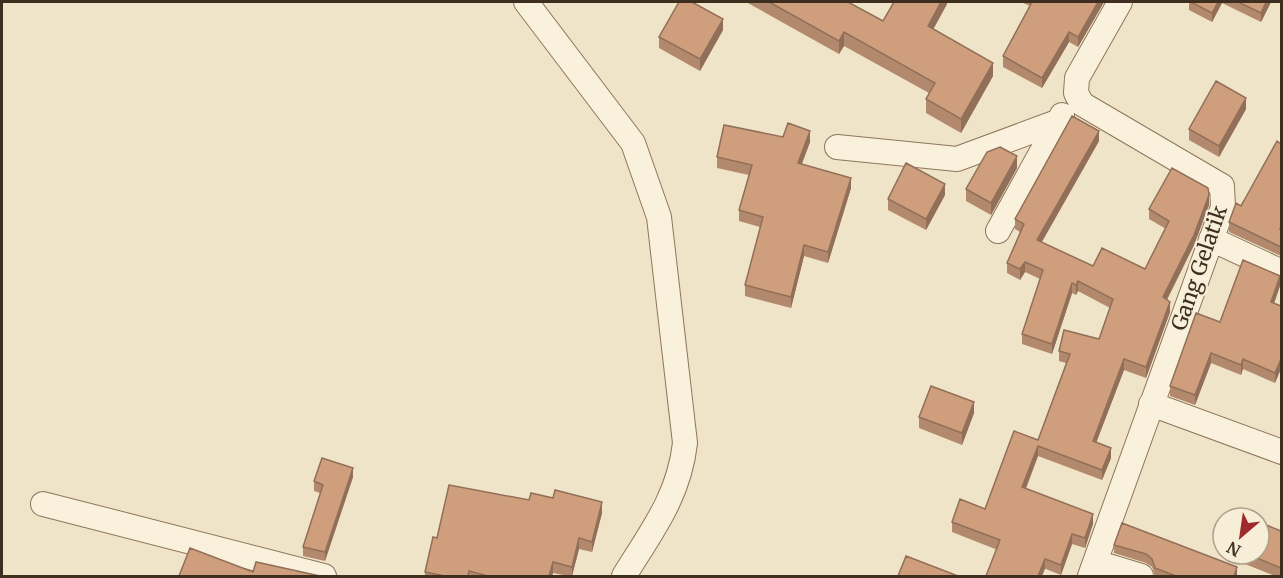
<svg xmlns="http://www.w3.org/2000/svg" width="1283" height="578" font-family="Merriweather,serif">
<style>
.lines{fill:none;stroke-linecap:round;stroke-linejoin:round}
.minor-casing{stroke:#8d765c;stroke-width:26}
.minor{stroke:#faf1dc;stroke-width:24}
.wall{fill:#b2896c}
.shaded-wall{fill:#916f58}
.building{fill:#cf9f7d;stroke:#916f58;stroke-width:1.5}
.labels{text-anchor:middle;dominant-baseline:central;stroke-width:4.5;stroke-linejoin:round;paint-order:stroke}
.street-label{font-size:21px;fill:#3d2e20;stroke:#f7eed8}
</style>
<rect width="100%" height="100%" fill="#f0e4c8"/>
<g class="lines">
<g class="minor-casing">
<path id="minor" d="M526 2 633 143 659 217 685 443C679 497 651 532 624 576
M837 147 957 159 1057 122
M998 231 1062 115
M1211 239 1282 272
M1151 404 1282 452
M43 504 324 576
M1095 562 1141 576
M1090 576 1223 207 1222 186 1082 104 1076 93 1077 78 1120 2"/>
</g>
<use href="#minor" class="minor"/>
</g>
<path class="wall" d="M746 2H848L883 21 947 2V4L933 29 993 76 961 133 926 113V99L929 93 844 46 839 54Z
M1021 2H1104L1078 47 1069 42 1042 88 1003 67V56L1030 6Z
M1189 2H1271L1261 22 1222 3 1212 22 1189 10Z
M723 30 700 71 659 48V37Z
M1246 109 1219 157 1189 140V129Z
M783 137 810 142 802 164 851 188 828 263 804 256 791 308 745 296V285L760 227 739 221V210L749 175 717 168V157Z
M1099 141 1042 242 1093 266 1145 269 1166 229 1149 219V209L1209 205 1194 245 1167 300 1170 312 1146 378 1124 370 1096 443 1111 458 1102 480 1038 456 1026 489 1093 524 1085 548 1072 544 1061 575 952 532V522L985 509 1038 440 1066 363 1059 361V351L1099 339 1110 308 1078 291 1076 295 1072 293 1052 354 1022 344V334L1040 279 1025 272 1020 280 1007 273V263L1020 232 1015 229V219Z
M1281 144V256L1229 232V222Z
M1017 168 991 215 966 201V189Z
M945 195 926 230 888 210V199Z
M1280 286 1274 303 1281 306 1275 383 1243 369 1241 375 1211 363 1195 405 1170 396V386Z
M974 413 962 445 919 428V417Z
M353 477 325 561 303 556V547L320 493 314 491V481Z
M602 513 592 552 579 549 572 576H568L553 573 552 576H425V572L437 538Z
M1281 531V576H1275L1240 562V554H1259Z
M1114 545 1237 575V576H1155L1152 567 1146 563 1114 553Z"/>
<path class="shaded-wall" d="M941 2H947V4L928 39V26Z
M1098 2H1104L1078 47V37Z
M1218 2H1222V3L1212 22V13Z
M1266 2H1271L1261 22V13Z
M723 19V30L700 71V59Z
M844 32V46L839 54V41Z
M1069 32V42L1042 88V78Z
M993 63V76L961 133V119Z
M1246 98V109L1219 157V146Z
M810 131V142L798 173V163Z
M1099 131V141L1037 250V240Z
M1017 156V168L991 215V203Z
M851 178V188L828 263V252Z
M945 184V195L926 230V219Z
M1209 195V205L1194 245 1163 307V297Z
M804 245V256L791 308V297Z
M1025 262V272L1020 280V269Z
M1280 276V286L1271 312V302Z
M1078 281V291L1076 295V285Z
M1072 283V293L1052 354V344Z
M1170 302V312L1146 378V367Z
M1211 353V363L1195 405V395Z
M1124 359V370L1093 451V441Z
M1243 359V369L1241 375V365Z
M1281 359V369L1275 383V373Z
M974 402V413L962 445V433Z
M1038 446V456L1022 497V487Z
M1111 448V458L1102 480V470Z
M353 468V477L325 561V552Z
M602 502V513L592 552V542Z
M1093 514V524L1085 548V538Z
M1072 534V544L1061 575V565Z
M579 538V549L572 576V567Z
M1045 559V569L1042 576H1038Z
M553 562V573L552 576H549Z
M1237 567V576H1234Z"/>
<path class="building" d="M679 2H692L723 19 700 59 659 37Z
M769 2H848L883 21 894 2H941L928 26 993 63 961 119 926 99 935 83 844 32 839 41Z
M1032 2H1098L1078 37 1069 32 1042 78 1003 56Z
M1191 2H1218L1212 13Z
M1238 2H1266L1261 13Z
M1216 81 1246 98 1219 146 1189 129Z
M1072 116 1099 131 1037 240 1093 266 1102 248 1145 269 1169 221 1149 209 1172 168 1208 188 1209 195 1194 235 1163 297 1170 302 1146 367 1124 359 1093 441 1111 448 1102 470 1038 446 1022 487 1093 514 1085 538 1072 534 1061 565 1045 559 1038 576H986L1000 540 952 522 960 499 985 509 1014 431 1038 440 1070 354 1059 351 1064 330 1099 339 1113 299 1078 281 1076 285 1072 283 1052 344 1022 334 1043 270 1025 262 1020 269 1007 263 1024 224 1015 219Z
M788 123 810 131 798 163 851 178 828 252 804 245 791 297 745 285 763 217 739 210 752 165 717 157 724 125 783 137Z
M1277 141 1281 144V226L1280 229 1281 231V247L1229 222 1236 203 1241 206Z
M1000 147 1017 156 991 203 966 189 987 152Z
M906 163 945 184 926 219 888 199Z
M1243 260 1280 276 1271 302 1281 306V359L1275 373 1243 359 1241 365 1211 353 1195 395 1170 386 1196 313 1220 322Z
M931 386 974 402 962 433 919 417Z
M322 458 353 468 325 552 303 547 323 485 314 481Z
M449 485 529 500 531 493 553 498 555 490 602 502 592 542 579 538 572 567 553 562 549 576H488L469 571 468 576H445L425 572 433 537 437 538Z
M1259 522 1281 531V568L1247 554H1259Z
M1122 523 1237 567 1234 576H1176L1155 568 1152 559 1146 554 1114 545Z
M190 548 253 572 256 562 320 576H179Z
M906 556 958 576H898Z"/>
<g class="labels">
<g class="street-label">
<text transform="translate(1199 268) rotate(-71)">Gang Gelatik</text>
</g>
</g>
<rect width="1283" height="578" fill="none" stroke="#3d2e20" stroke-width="6"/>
<g transform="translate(1241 536) rotate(209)"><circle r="28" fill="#f7eed8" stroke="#ada18e" stroke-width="1.5"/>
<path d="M0-4.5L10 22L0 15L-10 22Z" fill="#9e2a2b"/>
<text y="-9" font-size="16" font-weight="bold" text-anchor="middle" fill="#3d2e20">N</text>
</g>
</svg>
